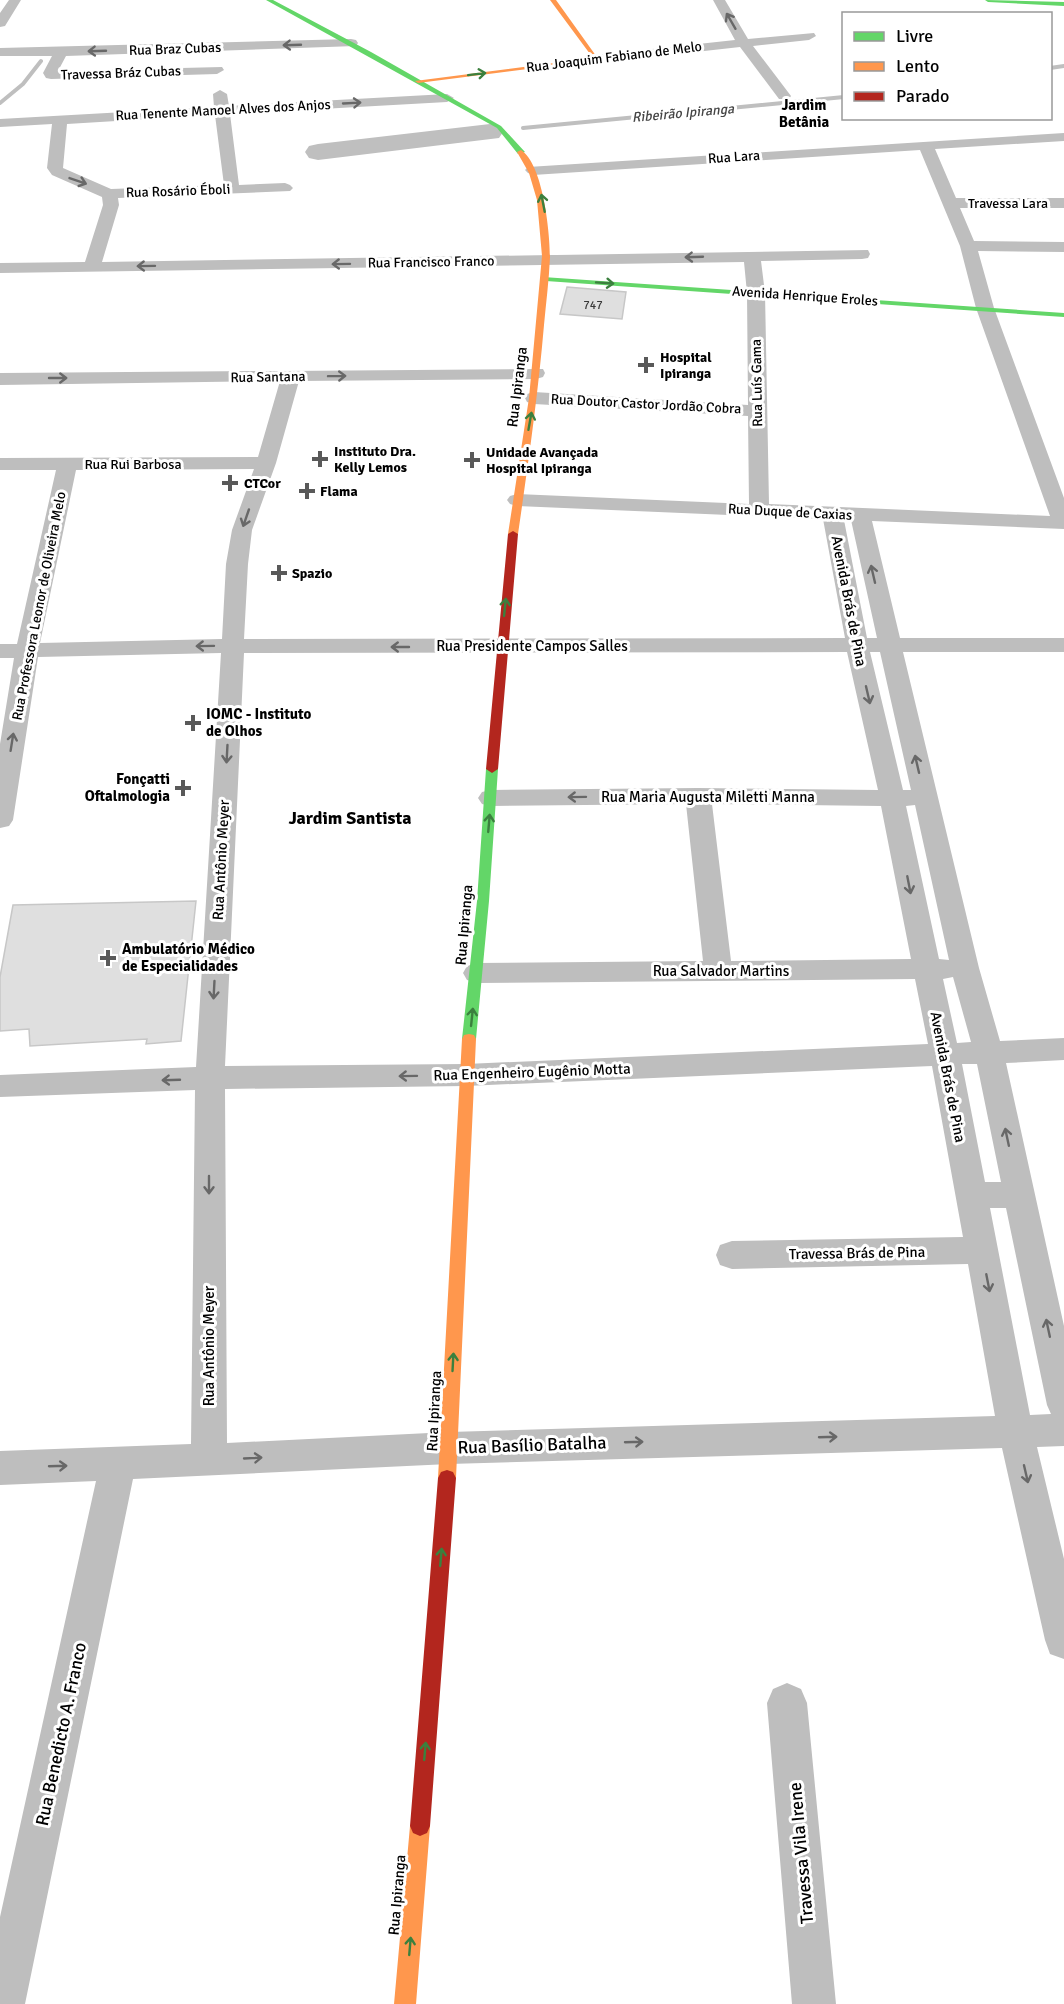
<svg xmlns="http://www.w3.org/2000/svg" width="1064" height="2004" font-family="Signika,sans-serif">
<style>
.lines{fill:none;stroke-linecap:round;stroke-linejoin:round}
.stream{stroke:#bfbfbf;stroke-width:4}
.river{fill:#bfbfbf;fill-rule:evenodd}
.building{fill:#dfdfdf;stroke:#c7c7c7;stroke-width:1.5}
.street{fill:#bebebe;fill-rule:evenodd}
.fast{fill:#63d668;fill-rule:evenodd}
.slow{fill:#ff974d;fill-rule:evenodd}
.jam{fill:#b3261e;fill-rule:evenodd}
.oneway{stroke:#686868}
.oneway2{stroke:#3b803e}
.poi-dot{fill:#595959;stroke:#fff;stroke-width:2}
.labels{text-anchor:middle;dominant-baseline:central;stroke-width:6;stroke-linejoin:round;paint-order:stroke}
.number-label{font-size:12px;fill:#383838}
.far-street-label{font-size:14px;fill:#000;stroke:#fff}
.far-water-label{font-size:14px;font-style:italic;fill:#444;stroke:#fff}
.far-poi-label{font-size:14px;font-weight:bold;fill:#000;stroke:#fff;text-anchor:start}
.far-quarter-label{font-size:15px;font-weight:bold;fill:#000;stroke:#fff}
.street-label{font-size:15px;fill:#000;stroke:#fff}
.poi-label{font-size:15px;font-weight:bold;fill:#000;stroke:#fff;text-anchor:start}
.quarter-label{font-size:18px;font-weight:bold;fill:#000;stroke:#fff}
.near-street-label{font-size:18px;fill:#000;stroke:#fff}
</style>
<rect width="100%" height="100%" fill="#fff"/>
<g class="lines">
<path class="stream" d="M1050 68 1064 66
M0 103 23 84 41 61
M523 128 844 97"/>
<path class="river" d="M490 124 499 126 503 132 499 138 318 160 309 158 305 152 309 146 318 144Z"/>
</g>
<path class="building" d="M567 287 626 292 622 319 560 314Z
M196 901 181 1041 146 1044 147 1039 30 1046 29 1029 0 1031V977L13 905Z"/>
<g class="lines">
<path class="street" d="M9 0H21L5 26 0 27V13Z
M713 0H725L748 39 814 33 816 36 809 40 753 46 791 96 789 99H779L740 47 597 63 590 59 597 55 735 40Z
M351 39 356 40 358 43 356 46 66 56 58 71 222 67 224 70 217 74 51 79 46 78 43 73 52 56H0V48Z
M220 90 227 94 229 106 447 94 454 98 447 102 230 114 239 185 285 183 290 185 293 188 290 191 118 198 119 205 102 262 868 250 870 254 868 258 862 259 761 261 765 293 769 504 1050 516 976 308 960 246 920 150 533 175 528 173 525 170 528 167 1064 133V141L935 149 956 198H1064V208H960L974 241 1064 242V252L978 251 994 308 1064 498V529L872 521 900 638H1064V652H903L979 968 1000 1041 1064 1038V1060L1006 1063 1064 1326V1446L1037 1447 1064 1559V1659L1050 1654 1045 1640 1002 1448 449 1464 133 1479 25 2004H0V1917L96 1481 0 1485V1451L191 1444 195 1090 0 1097V1075L196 1067 221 653 38 657 13 820 9 826 0 828V744L14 658H0V644H17L56 470H0V458L258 457 280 381 0 385V373L543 369 545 373 543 377 536 379 299 381 276 463 252 530 248 564 244 639 845 638 823 519 517 506 510 504 507 500 510 496 517 494 749 504 748 416 534 404 527 402 525 398 527 394 534 392 748 405 747 293 744 262 0 273V263L85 262 103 205 102 197 52 175 47 168 52 124 0 127V119L214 107 213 94ZM215 115 224 185 111 189 63 168 67 124ZM254 469 232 530 226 564 222 639 40 643 76 470ZM844 520H851L877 638H867ZM847 652 878 790 698 788 491 790 482 792 478 798 482 804 491 806 686 804 703 961 477 963 467 966 463 973 467 980 477 983 915 979 928 1044 466 1064 225 1066 244 653ZM870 652H880L911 790H903ZM712 804 881 806 911 959 731 961ZM915 805 949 960 939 959 906 806ZM953 977 971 1042 957 1043 943 979ZM962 1064H977L1001 1182H985ZM932 1066 963 1237 732 1241 720 1245 716 1255 720 1265 732 1269 968 1264 995 1416 449 1432 227 1443 225 1089 466 1086ZM990 1208H1006L1047 1405 1051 1414 1030 1415Z
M787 1683 801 1689 807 1703 836 2004H792L767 1703 773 1689Z"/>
<path class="fast" d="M266 0H273L371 52 501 126 525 152 518 154 497 128Z
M985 0 1064 2V6L988 2Z
M543 277 1064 313V317L546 281 542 279Z
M492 765 498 769 489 901 476 1039 474 1043H464L462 1039 477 901 486 769Z"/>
<path class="slow" d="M550 0H556L599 60 418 83 415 81 593 58Z
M521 150C543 164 550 232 550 257 549 280 546 303 544 325 538 395 528 465 518 534L513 537 508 534 529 398 542 256 537 200 529 173 517 152Z
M469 1034 474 1035 476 1039 456 1478 453 1484 447 1486 441 1484 438 1478 462 1039 464 1035Z
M420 1816 427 1819 430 1826 416 2004H394L410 1826 413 1819Z"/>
<path class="jam" d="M513 531 518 534 498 769 492 773 486 769 508 534Z
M447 1470 453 1472 456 1478 430 1826 427 1833 420 1836 413 1833 410 1826 438 1478 441 1472Z"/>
</g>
<defs><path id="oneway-shaft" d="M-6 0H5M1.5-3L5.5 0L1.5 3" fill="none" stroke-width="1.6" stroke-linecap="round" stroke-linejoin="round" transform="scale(1.5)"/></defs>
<g class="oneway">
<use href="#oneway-shaft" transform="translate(731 21) rotate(-120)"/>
<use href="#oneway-shaft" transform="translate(292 45) rotate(178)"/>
<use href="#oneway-shaft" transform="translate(97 51) rotate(178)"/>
<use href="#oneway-shaft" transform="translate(352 103) rotate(-3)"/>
<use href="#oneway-shaft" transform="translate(78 181) rotate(19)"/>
<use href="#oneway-shaft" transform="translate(694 257) rotate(178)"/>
<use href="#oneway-shaft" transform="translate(341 264) rotate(179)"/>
<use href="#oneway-shaft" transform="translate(146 266) rotate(179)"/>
<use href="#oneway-shaft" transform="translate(337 376) rotate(-1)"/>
<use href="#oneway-shaft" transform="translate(58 378)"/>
<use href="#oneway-shaft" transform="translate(246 518) rotate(109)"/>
<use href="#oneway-shaft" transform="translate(873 574) rotate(-103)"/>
<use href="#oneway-shaft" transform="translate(205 646) rotate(179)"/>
<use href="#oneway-shaft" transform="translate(400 647) rotate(-180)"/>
<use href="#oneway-shaft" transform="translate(868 695) rotate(77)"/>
<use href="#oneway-shaft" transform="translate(12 742) rotate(-81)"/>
<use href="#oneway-shaft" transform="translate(227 754) rotate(93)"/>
<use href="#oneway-shaft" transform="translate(917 764) rotate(-103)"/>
<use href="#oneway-shaft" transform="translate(577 797) rotate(179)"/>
<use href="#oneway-shaft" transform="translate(909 885) rotate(79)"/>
<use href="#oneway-shaft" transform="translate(214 990) rotate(93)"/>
<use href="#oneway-shaft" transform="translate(408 1076) rotate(179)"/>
<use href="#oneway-shaft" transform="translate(171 1080) rotate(178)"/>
<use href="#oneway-shaft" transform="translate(1007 1137) rotate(-102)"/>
<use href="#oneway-shaft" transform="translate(209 1185) rotate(90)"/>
<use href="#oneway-shaft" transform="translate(988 1283) rotate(79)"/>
<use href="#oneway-shaft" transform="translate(1048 1328) rotate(-102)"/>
<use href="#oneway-shaft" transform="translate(828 1437) rotate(-2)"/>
<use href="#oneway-shaft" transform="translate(634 1442) rotate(-2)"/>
<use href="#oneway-shaft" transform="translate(253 1458) rotate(-3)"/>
<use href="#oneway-shaft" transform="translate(58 1466) rotate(-2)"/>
<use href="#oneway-shaft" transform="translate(1026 1474) rotate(77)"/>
</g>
<g class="oneway2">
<use href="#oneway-shaft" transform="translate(477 74) rotate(-7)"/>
<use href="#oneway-shaft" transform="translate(543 203) rotate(-101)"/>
<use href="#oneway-shaft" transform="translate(605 283) rotate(4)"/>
<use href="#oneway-shaft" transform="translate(530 421) rotate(-80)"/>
<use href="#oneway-shaft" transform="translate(505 607) rotate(-84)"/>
<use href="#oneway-shaft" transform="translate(489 823) rotate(-85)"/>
<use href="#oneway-shaft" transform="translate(472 1017) rotate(-84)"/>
<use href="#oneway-shaft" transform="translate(453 1362) rotate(-87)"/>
<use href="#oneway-shaft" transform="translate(441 1557) rotate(-85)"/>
<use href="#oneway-shaft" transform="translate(425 1751) rotate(-85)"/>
<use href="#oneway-shaft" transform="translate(410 1946) rotate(-85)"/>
</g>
<g class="poi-dot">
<path d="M643 356h6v6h6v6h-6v6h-6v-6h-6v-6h6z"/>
<path d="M317 450h6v6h6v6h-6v6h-6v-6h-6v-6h6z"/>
<path d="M469 451h6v6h6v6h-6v6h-6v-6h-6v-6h6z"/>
<path d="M227 474h6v6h6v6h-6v6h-6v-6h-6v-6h6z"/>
<path d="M304 482h6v6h6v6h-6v6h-6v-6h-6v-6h6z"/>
<path d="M276 564h6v6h6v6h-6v6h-6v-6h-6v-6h6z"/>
<path d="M190 714h6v6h6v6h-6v6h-6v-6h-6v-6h6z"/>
<path d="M180 779h6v6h6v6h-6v6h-6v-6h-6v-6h6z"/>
<path d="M105 949h6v6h6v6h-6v6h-6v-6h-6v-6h6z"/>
</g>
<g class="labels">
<g class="number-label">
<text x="593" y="305">747</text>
</g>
<g class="far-street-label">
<text transform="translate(175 49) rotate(-2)">Rua Braz Cubas</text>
<text transform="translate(614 57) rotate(-7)">Rua Joaquim Fabiano de Melo</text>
<text transform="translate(121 73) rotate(-2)">Travessa Bráz Cubas</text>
<text transform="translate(223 110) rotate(-3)">Rua Tenente Manoel Alves dos Anjos</text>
<text transform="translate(734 157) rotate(-4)">Rua Lara</text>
<text transform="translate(178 191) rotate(-2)">Rua Rosário Éboli</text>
<text x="1008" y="203">Travessa Lara</text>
<text transform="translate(431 262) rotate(-1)">Rua Francisco Franco</text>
<text transform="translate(805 296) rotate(4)">Avenida Henrique Eroles</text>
<text transform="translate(268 377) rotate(-1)">Rua Santana</text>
<text transform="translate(757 383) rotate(-91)">Rua Luís Gama</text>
<text transform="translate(646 404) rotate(3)">Rua Doutor Castor Jordão Cobra</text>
<text x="133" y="464">Rua Rui Barbosa</text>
<text transform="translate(790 512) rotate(3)">Rua Duque de Caxias</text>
<text transform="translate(39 606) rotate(-79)">Rua Professora Leonor de Oliveira Melo</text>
</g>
<g class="far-water-label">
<text transform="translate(683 113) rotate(-5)">Ribeirão Ipiranga</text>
</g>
<g class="far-poi-label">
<text x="660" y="357">Hospital<tspan x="660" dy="16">Ipiranga</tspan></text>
<text x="334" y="451">Instituto Dra.<tspan x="334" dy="16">Kelly Lemos</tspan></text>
<text x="486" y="452">Unidade Avançada<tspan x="486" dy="16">Hospital Ipiranga</tspan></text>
<text x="244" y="483">CTCor</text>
<text x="320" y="491">Flama</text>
<text x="292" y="573">Spazio</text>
</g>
<g class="far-quarter-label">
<text x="804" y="105">Jardim<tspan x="804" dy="17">Betânia</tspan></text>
</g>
<g class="street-label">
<text transform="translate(517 387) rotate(-83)">Rua Ipiranga</text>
<text transform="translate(849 601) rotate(79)">Avenida Brás de Pina</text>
<text x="532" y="646">Rua Presidente Campos Salles</text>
<text x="708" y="797">Rua Maria Augusta Miletti Manna</text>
<text transform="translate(221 860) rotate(-87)">Rua Antônio Meyer</text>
<text transform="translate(464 925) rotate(-85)">Rua Ipiranga</text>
<text x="721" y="971">Rua Salvador Martins</text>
<text transform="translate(532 1072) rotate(-2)">Rua Engenheiro Eugênio Motta</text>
<text transform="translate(948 1077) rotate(79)">Avenida Brás de Pina</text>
<text transform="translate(857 1253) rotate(-1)">Travessa Brás de Pina</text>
<text transform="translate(209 1346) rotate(-90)">Rua Antônio Meyer</text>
<text transform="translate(434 1411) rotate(-87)">Rua Ipiranga</text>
<text transform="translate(397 1895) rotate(-85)">Rua Ipiranga</text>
</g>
<g class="poi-label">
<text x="206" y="714">IOMC - Instituto<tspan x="206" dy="17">de Olhos</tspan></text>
<text x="170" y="779" text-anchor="end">Fonçatti<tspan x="170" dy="17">Oftalmologia</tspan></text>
<text x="122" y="949">Ambulatório Médico<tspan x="122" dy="17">de Especialidades</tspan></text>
</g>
<g class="quarter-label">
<text x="350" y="818">Jardim Santista</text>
</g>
<g class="near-street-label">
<text transform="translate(532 1445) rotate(-2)">Rua Basílio Batalha</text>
<text transform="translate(61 1734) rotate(-78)">Rua Benedicto A. Franco</text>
<text transform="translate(801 1853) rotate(-95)">Travessa Vila Irene</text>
</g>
</g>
<rect x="842" y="12" width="210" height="108" fill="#ffffff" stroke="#999999" stroke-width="1.5"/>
<rect x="854" y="32" width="30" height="9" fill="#63d668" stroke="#999999" stroke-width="1.5"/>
<text x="896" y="42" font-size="18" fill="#000000">Livre</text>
<rect x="854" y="62" width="30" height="9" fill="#ff974d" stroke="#999999" stroke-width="1.5"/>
<text x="896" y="72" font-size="18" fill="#000000">Lento</text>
<rect x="854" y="92" width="30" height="9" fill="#b3261e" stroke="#999999" stroke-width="1.5"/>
<text x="896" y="102" font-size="18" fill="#000000">Parado</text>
</svg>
